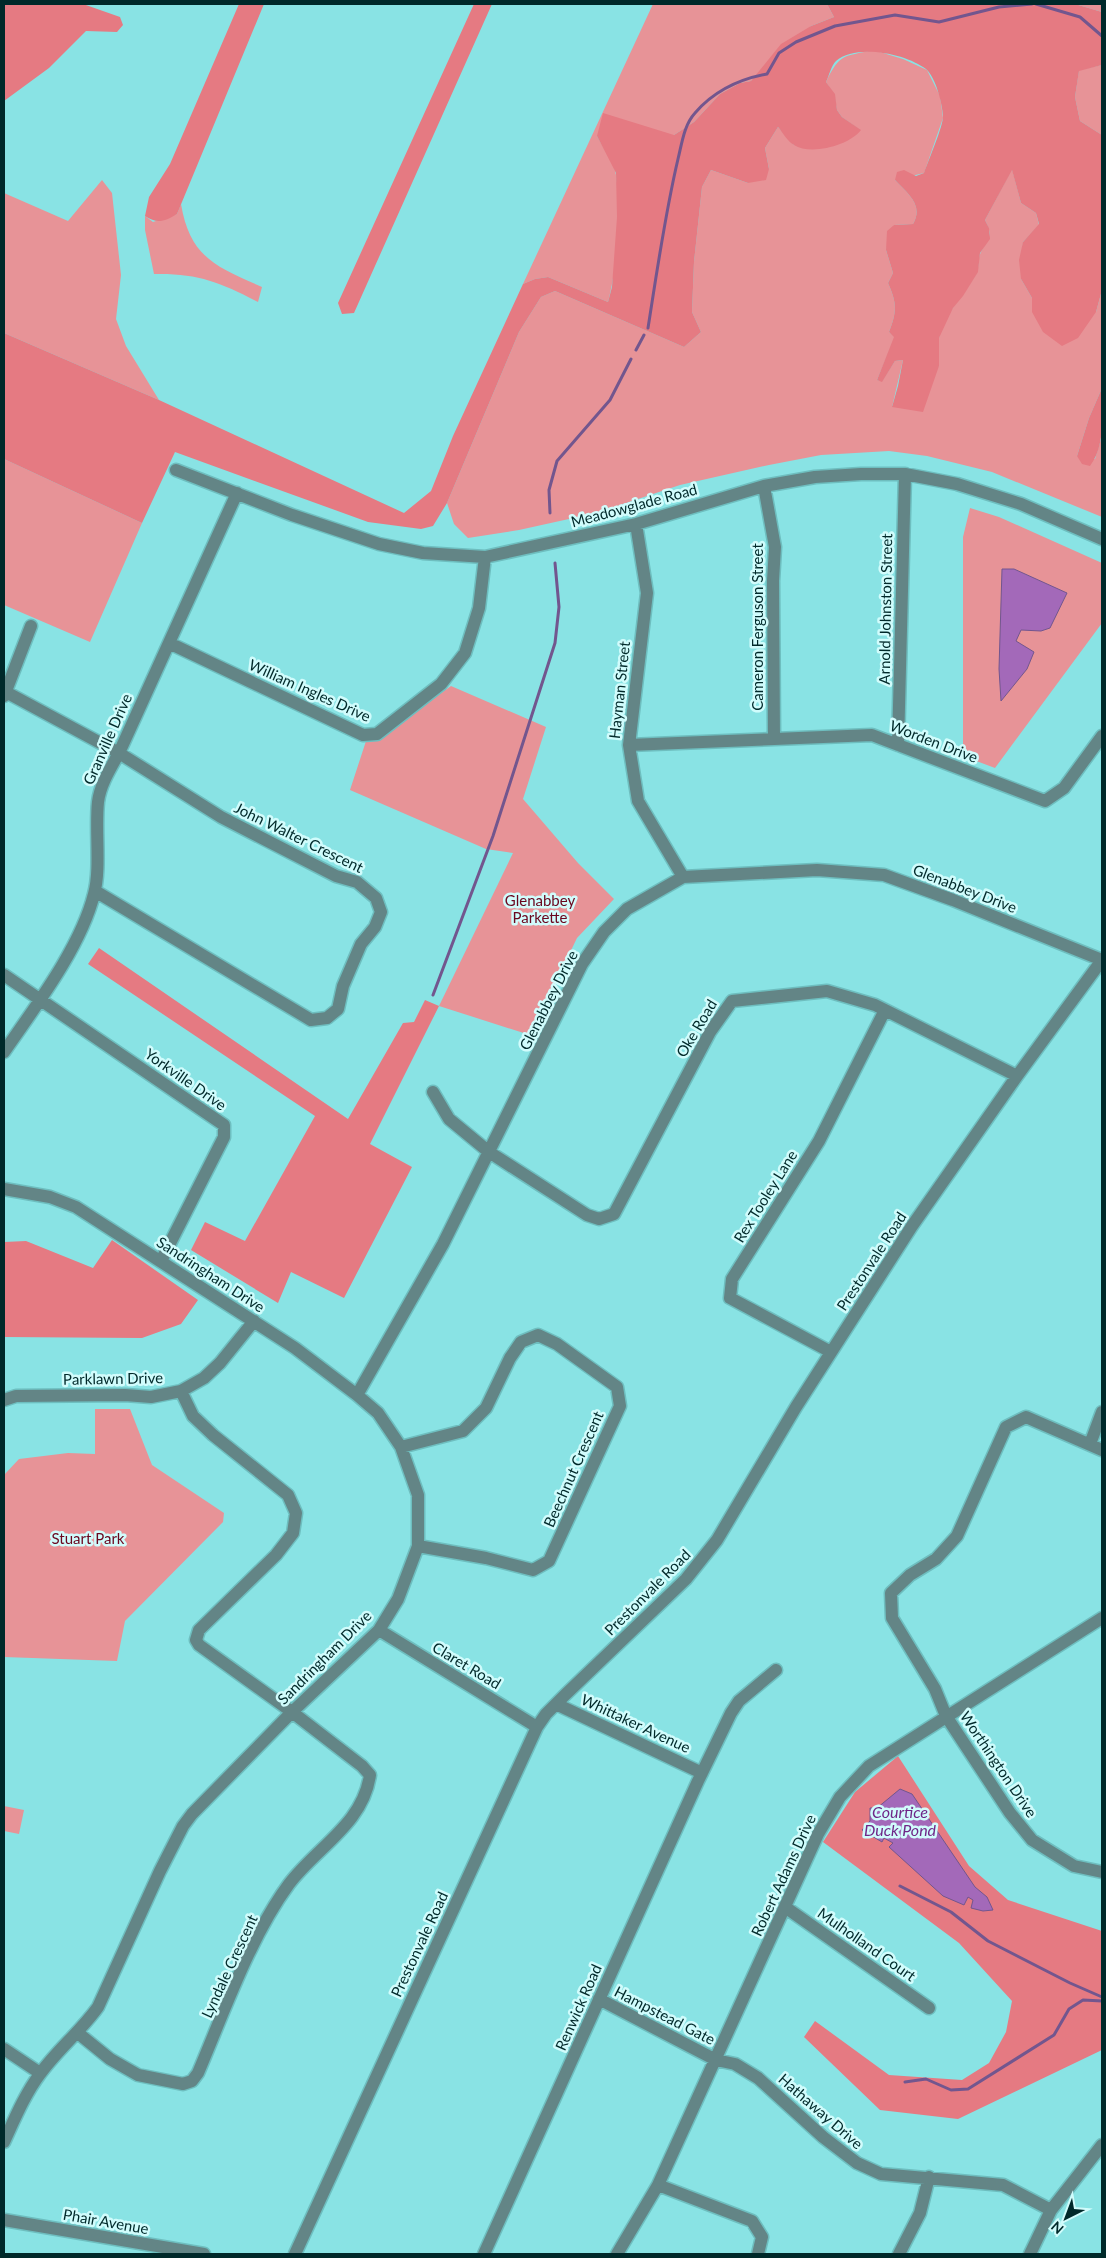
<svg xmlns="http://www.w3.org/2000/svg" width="1106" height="2258" font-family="Lato,sans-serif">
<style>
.green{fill:#e79397}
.forest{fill:#e57a82}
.water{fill:#a369b9;stroke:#72568e}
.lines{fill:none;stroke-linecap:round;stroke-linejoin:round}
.stream{stroke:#72568e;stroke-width:3}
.minor-casing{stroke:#6ebebf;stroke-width:15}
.minor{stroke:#638586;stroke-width:12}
.labels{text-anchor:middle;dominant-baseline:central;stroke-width:5;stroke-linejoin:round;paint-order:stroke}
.street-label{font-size:15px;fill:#00292a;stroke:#d1fcfc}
.park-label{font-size:15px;fill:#6a061e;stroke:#d1fcfc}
.water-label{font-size:16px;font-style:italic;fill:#6f2687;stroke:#d1fcfc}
</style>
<rect width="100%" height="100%" fill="#89e3e4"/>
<path class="green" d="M653 4H827L834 17 811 26 751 81 740 83 720 94 694 122 674 135 597 136C603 148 614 162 616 175 621 209 617 269 608 302L548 277 535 279 523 284Z
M1075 4H1102V12Z
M873 50 903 59 927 70 940 96 943 118 924 173 895 180C908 194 924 205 913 224L894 225 886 250 893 273 888 283C897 303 897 311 889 332L895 337 877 380 882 381 895 361 903 360 892 407 939 366C939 357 937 346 939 338 944 314 964 295 976 274 980 267 977 259 981 252 988 238 994 237 985 220L1012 169 1021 203 1036 213 1039 225 1023 242 1021 279 1032 298V312H1096L1102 290V388L1089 418 1077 456 1095 459 1102 436V517L992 472 927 456 889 451 821 455 769 465 680 485 596 513 519 530 468 538 454 524 447 503 519 332 541 297 555 291 684 347 701 332 692 312 694 262 702 187 711 170 748 183 769 169 765 148 778 127 794 145 860 130 842 117 837 110 834 94 826 82C840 53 843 57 873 50Z
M1102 65V135L1080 121 1075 97 1079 70Z
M102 180 112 193 121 275 116 319 126 346 159 400 4 333V193L68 221Z
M181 204C190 258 217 267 262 287L258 302C220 282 197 273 154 274L145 230V216L153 222 177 214Z
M4 459 142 523 90 642 4 605Z
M970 508 999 517 1102 563V623L995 768 963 756V537Z
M451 686 546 727 523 799 578 863 614 899 577 938 530 1035 439 1006 513 853 486 849 350 790 367 738 397 725Z
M95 1409H130L152 1465 224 1513 223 1522 125 1621 117 1661 4 1657V1475L19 1459 68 1453 95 1454Z
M4 1806 24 1810 19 1834 4 1831Z"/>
<path class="forest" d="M4 4H83L120 17 123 25 117 32 86 31 49 68 4 101Z
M239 4H264L177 214C164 222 157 224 145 216L149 197 170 164Z
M474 4H492L354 313 342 314 338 303Z
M827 4H1075L1102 12V65L1079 71 1075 97 1080 121 1102 135V290L1096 312 1078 338 1062 346 1043 332 1032 312V298L1021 279 1019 260 1023 242 1039 224 1036 213 1021 203 1012 170 985 220 989 228 990 239 980 253 978 272 963 296 953 308 939 338V366L923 412 892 407 898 386 903 360 895 361 882 382 877 380 894 337 889 332C897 311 897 303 888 283L893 273 886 250 887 231 894 225 913 224C924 205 908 194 895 180L897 172 904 170 916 176 924 173C928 161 944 125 943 115 942 103 936 78 926 69 907 54 856 43 836 61 831 66 829 76 826 82L835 94 837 110 842 117 861 130C850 145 811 156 794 145 788 142 783 133 778 127L765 148 769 169 766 180 748 183 711 170 702 187 694 262 692 312 701 332 684 347 555 291 541 297 519 332 447 503 433 526 421 529 368 522 175 452 142 523 4 459V333L159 400 404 513 431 491 453 436 523 284 535 279 548 277 608 302 612 287 617 217 616 173 597 136 603 113 674 135 694 122 720 94 740 83 751 81 781 44 811 26 834 17Z
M1102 388C1102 413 1106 445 1090 466L1082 464 1077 456 1089 418Z
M99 948 348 1119 403 1023 414 1022 425 1000 439 1006 370 1144 412 1167 344 1298 291 1272 278 1303 191 1250 205 1222 245 1241 315 1116 88 964Z
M112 1240 198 1300 181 1324 142 1338 4 1337V1242L26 1241 93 1268Z
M898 1756 969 1866 1008 1900 1102 1931V2050L958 2119 880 2110 804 2037 815 2021 889 2075 962 2080 989 2063 1006 2032 1012 2001 959 1943 823 1842 855 1792Z"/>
<path class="water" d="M1002 569H1014L1067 593 1050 628 1041 631 1021 630 1016 641 1034 652 1027 669 1001 701 999 669Z
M900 1789 912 1794 975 1887 987 1897 993 1910 983 1911 971 1908 973 1900 968 1897 964 1905 943 1896 889 1847 893 1843 884 1838 882 1842 862 1830 870 1821V1808H877Z"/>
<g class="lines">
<path class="stream" d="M1036 4 1080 17 1102 36
M648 328C657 271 665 214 678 159 682 143 684 125 695 113 714 91 740 79 767 74L779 53 796 42 835 26 895 15 939 22 999 7 1032 4
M636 350 644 335
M550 513 549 490 557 461 610 400 631 359
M433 995 493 836 555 643 559 607 555 563
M900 1886 951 1912 988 1941 1070 1983 1102 1997
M905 2082 926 2079 951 2090 968 2089 1054 2035 1069 2009 1083 2000 1102 2001"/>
<g class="minor-casing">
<path id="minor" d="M176 470 292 515 379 544 423 553 485 557 636 524 764 486 815 477 861 474H905L957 484 1021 504 1102 539
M764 486 775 547 773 581 774 739
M636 524 647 593 629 745 638 801 683 877
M169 643 363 735 377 734 441 684 465 653 479 608 485 557
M4 691 119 753 221 817 336 876 357 882 376 898 381 912 375 927 361 944 343 986 338 1009 327 1018 311 1020 95 891
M4 696 31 626
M629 745 872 735 1045 801 1064 788 1102 736
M898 745 905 474
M4 975 224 1125V1137L161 1261
M4 1052C35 1007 81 947 94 894 101 869 95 830 98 802 100 785 110 769 119 753L237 493
M433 1092 449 1119 489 1152 587 1215 599 1219 614 1214 710 1032 732 1001 827 991 875 1005 1017 1076
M4 1189 50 1197 76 1207 295 1348 357 1395 378 1413 401 1447 418 1495V1546L398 1599 379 1630 292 1712 192 1814 183 1826 160 1871 98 2007C81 2031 57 2050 40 2074 25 2094 15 2118 4 2142
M831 1352 730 1298 732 1279 819 1141 885 1010
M357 1395 443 1244 582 964 604 932 627 909 683 877 817 870 884 875 953 900 1102 960
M4 1400 16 1396 125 1395 151 1397 181 1391 204 1378 220 1363 254 1321
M1090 1444 1102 1412
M401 1447 463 1431 486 1408 510 1358 521 1342 538 1335 557 1344 617 1387 620 1406 549 1561 533 1570 486 1558 418 1546
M1102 1450 1026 1417 1006 1427 957 1536 936 1559 910 1575 891 1593 892 1618 935 1689 946 1716 1010 1813 1032 1840 1074 1866 1102 1872
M379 1630 537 1727
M556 1704 702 1773
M785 1907 929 2008
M599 1999 716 2060 735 2064 758 2078 823 2137 857 2163 881 2174 1003 2185 1051 2210
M78 2033 110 2059 138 2075 183 2084 192 2081 198 2073C224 2012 250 1937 289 1884 317 1847 363 1824 370 1775L362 1766 292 1712 199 1645 196 1640 199 1630 276 1555 293 1533 296 1513 288 1495 213 1435 193 1416 181 1391
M4 2049 40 2073
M658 2185 752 2221 762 2237 758 2254
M4 2220 204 2254
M295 2254 537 1727 546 1714 566 1694 686 1579 717 1540 796 1407 912 1226 1017 1076 1102 960
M484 2254 698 1781 731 1713 739 1701 776 1670
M617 2254 658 2185 818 1834 840 1797 869 1766 1102 1618
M899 2254 920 2213 929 2177
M1030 2254 1051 2210 1102 2145"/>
</g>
<use href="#minor" class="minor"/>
</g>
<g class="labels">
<g class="street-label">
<text transform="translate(634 505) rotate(-15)">Meadowglade Road</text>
<text transform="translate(885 609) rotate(-89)">Arnold Johnston Street</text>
<text transform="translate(757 627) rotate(-90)">Cameron Ferguson Street</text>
<text transform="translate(310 690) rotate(24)">William Ingles Drive</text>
<text transform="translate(619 690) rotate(-84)">Hayman Street</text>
<text transform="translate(107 739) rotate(-66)">Granville Drive</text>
<text transform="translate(934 741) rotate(21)">Worden Drive</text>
<text transform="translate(299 837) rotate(26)">John Walter Crescent</text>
<text transform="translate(965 888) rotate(21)">Glenabbey Drive</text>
<text transform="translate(548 1000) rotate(-63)">Glenabbey Drive</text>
<text transform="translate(696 1028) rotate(-59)">Oke Road</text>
<text transform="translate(186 1079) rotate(35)">Yorkville Drive</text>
<text transform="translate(765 1196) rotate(-58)">Rex Tooley Lane</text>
<text transform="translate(871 1261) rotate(-57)">Prestonvale Road</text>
<text transform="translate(211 1274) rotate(33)">Sandringham Drive</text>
<text transform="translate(113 1378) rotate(-1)">Parklawn Drive</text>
<text transform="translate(573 1469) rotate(-66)">Beechnut Crescent</text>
<text transform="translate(647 1592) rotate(-45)">Prestonvale Road</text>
<text transform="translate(324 1657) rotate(-45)">Sandringham Drive</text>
<text transform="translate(467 1665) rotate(31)">Claret Road</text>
<text transform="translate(636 1723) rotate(25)">Whittaker Avenue</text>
<text transform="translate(999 1764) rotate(56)">Worthington Drive</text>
<text transform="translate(783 1875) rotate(-65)">Robert Adams Drive</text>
<text transform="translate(419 1944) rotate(-65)">Prestonvale Road</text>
<text transform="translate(867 1944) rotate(35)">Mulholland Court</text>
<text transform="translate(229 1966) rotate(-65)">Lyndale Crescent</text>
<text transform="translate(578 2007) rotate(-66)">Renwick Road</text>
<text transform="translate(665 2015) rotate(27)">Hampstead Gate</text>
<text transform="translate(821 2111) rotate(41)">Hathaway Drive</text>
<text transform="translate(106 2221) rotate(10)">Phair Avenue</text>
</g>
<g class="park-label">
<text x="540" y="900">Glenabbey<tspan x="540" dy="17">Parkette</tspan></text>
<text x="88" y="1538">Stuart Park</text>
</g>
<g class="water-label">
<text x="900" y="1811">Courtice<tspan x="900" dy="18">Duck Pond</tspan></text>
</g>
</g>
<rect width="1106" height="2258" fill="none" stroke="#00292a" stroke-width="10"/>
<g transform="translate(1066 2218) rotate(222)" stroke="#d1fcfc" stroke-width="4" paint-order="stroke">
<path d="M0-4L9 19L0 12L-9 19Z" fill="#00292a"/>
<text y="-8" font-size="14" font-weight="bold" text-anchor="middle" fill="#00292a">N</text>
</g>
</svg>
